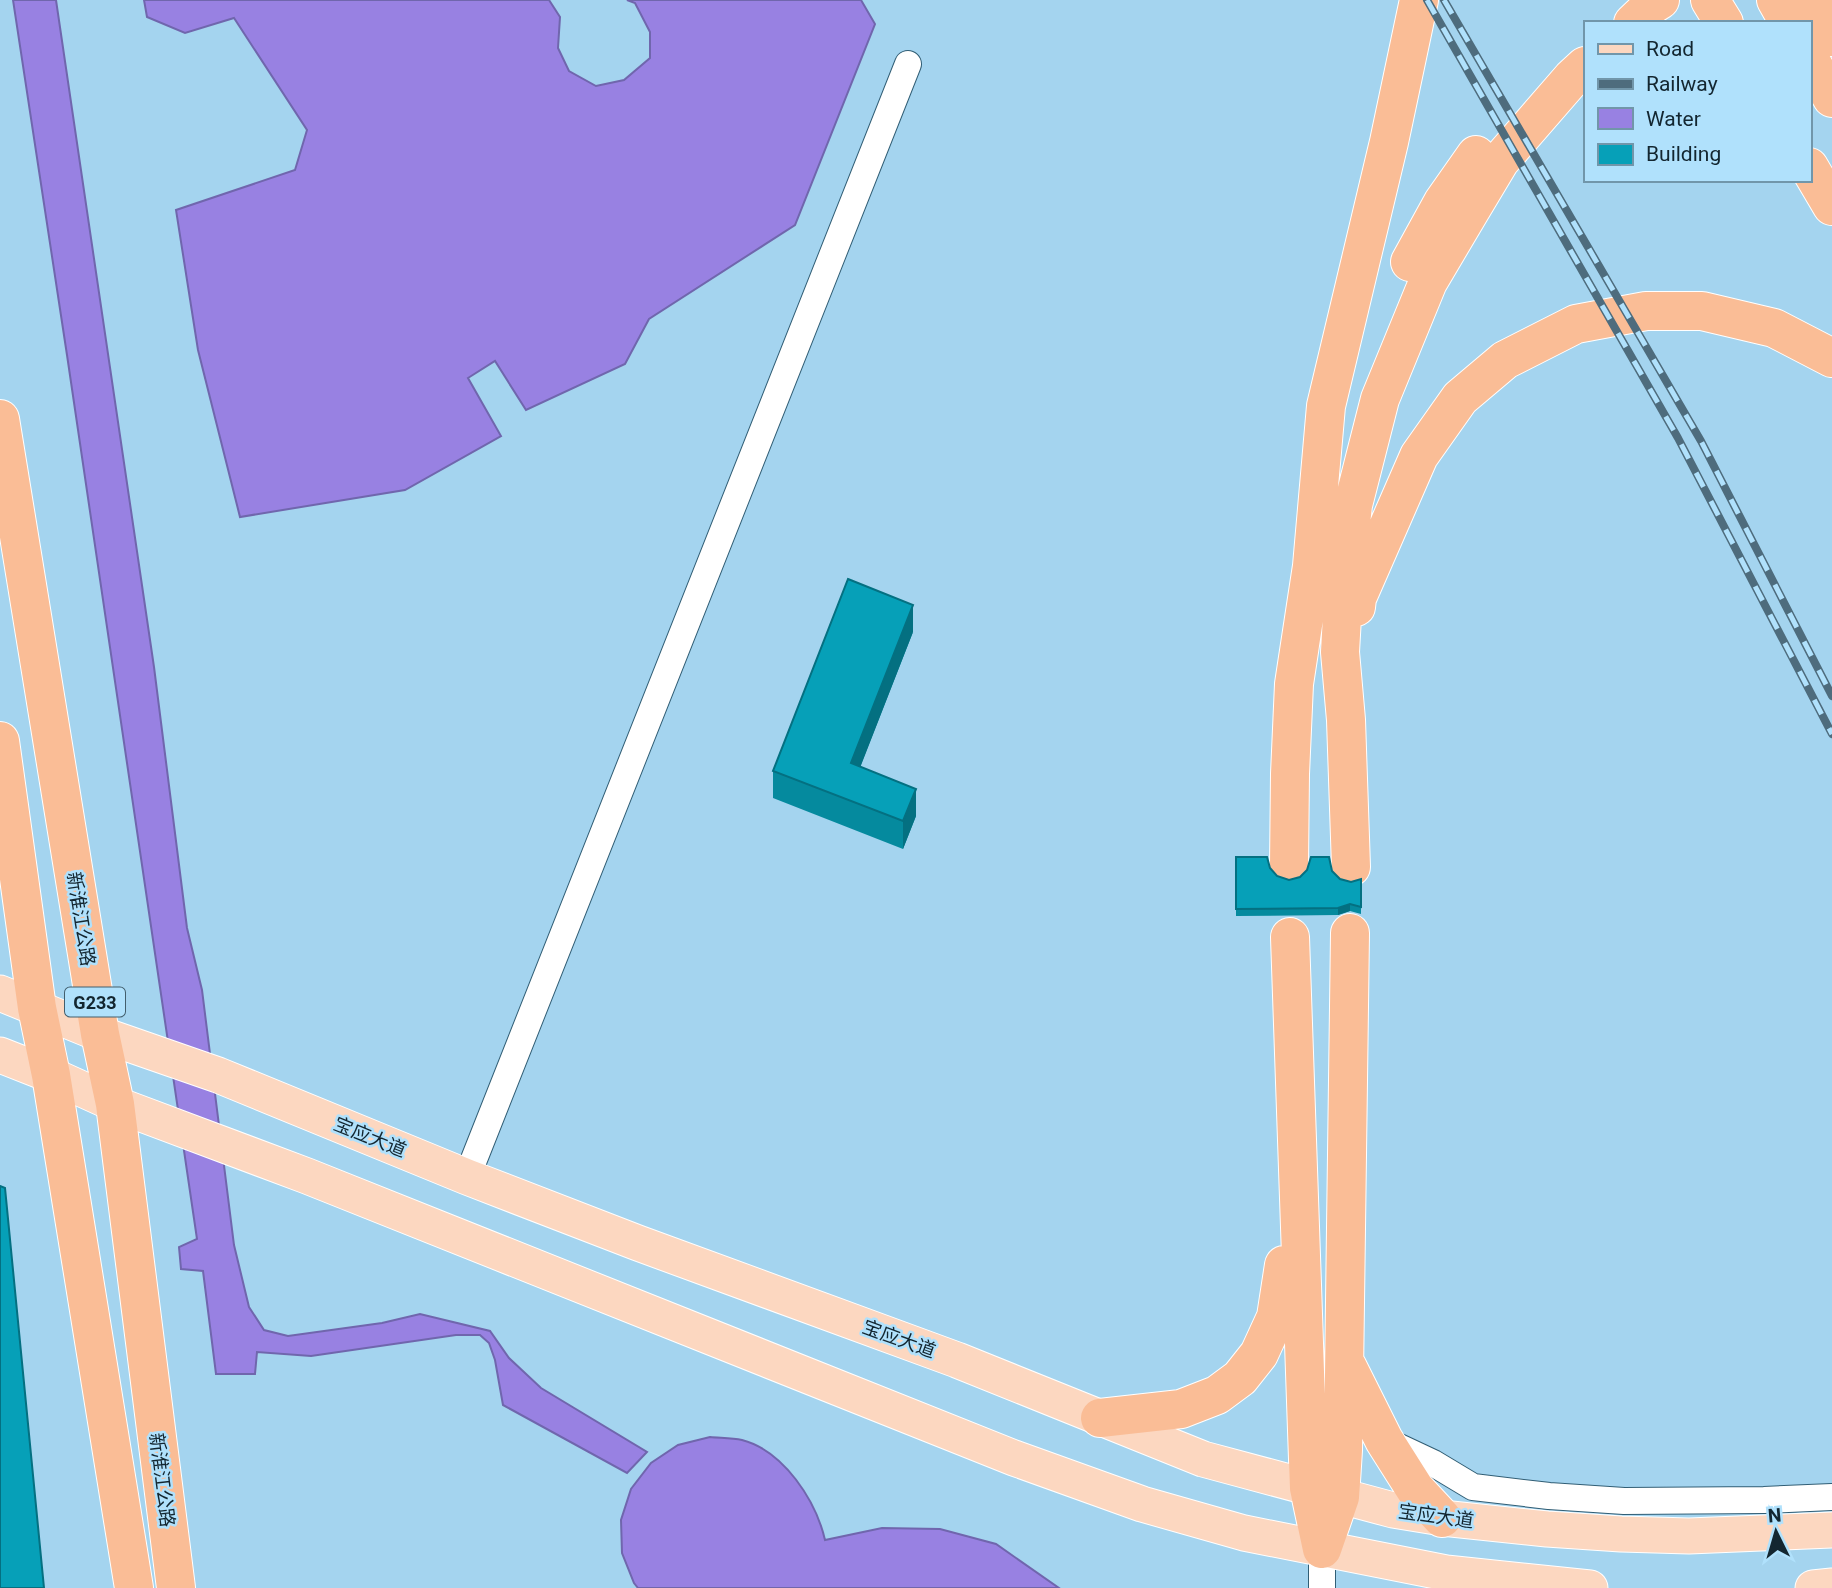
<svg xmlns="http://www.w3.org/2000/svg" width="1832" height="1588" font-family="Roboto,'Noto Sans SC',sans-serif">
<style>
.water{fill:#9881e2;stroke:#7066ad;stroke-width:2}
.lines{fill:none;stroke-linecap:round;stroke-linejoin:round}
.minor-casing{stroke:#315e75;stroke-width:28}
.major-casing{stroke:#fff;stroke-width:37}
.highway-casing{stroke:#fff;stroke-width:40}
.minor{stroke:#fff;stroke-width:26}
.major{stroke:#fcd7c0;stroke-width:35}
.highway{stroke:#fabd96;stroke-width:38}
.rail-casing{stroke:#4e6c7d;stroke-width:8}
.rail{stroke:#b0e1fc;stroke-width:5;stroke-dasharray:16;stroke-linecap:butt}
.wall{fill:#058a9e}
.shaded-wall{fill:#047081}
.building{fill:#06a0b8;stroke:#047081;stroke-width:2}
.labels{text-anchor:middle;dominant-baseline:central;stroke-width:5;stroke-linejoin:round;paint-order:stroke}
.shield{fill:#b0e1fc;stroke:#425e6d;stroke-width:2}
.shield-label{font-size:18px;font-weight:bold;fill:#132630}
.street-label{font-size:19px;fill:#132630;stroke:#b0e1fc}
</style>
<rect width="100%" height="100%" fill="#a4d4ef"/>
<path class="water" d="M13 0H56L154 667 187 928 202 990 234 1245 249 1307 264 1330 288 1336 382 1323 420 1314 490 1331 509 1358 541 1388 647 1452 627 1473 503 1405 495 1360 489 1343 480 1335H456L311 1356 257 1352 255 1374H216L203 1271 181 1269 179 1247 197 1239 67 355Z
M144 0H549L560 17 558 48 569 71 596 86 624 80 650 58V32L635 3 627 0H861L875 24 795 225 649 319 625 364 526 410 495 361 468 378 501 436 405 490 240 517 198 350 176 210 295 170 307 130 234 18 185 33 147 17Z
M710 1437C720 1438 732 1438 742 1440 784 1451 816 1501 825 1540L882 1528 940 1529 996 1544 1059 1588H638L634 1583 622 1553 621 1520 631 1489 651 1463 678 1445Z"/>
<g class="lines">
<g class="minor-casing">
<path id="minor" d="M467 1177 908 64
M1384 1440 1433 1463 1473 1487 1549 1496 1624 1501 1764 1500 1832 1497
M1322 1549V1588"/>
</g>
<g class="major-casing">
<path id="major" d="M0 993 100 1034 218 1075 467 1177 638 1243 957 1360 1203 1459 1393 1510 1442 1518 1547 1529 1621 1534 1689 1536 1832 1530
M0 1055 51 1075 115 1104 307 1176 1014 1458 1142 1504 1244 1533 1446 1573 1590 1588
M1813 1588 1832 1586"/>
</g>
<g class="highway-casing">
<path id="highway" d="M1710 0 1724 23
M1776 0 1789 23
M1810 0 1832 37
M1633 23 1652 5 1660 0
M1809 58 1832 98
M1809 167 1832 206
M1410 262 1443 202 1476 155
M0 419 100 1034 115 1104 176 1588
M1356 607 1357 598 1419 456 1460 398 1505 360 1576 324 1646 311H1702L1774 328 1832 358
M0 741 37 1008 51 1075 134 1588
M1289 865 1290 774 1294 684 1312 566 1326 406 1389 142 1419 0
M1351 867 1346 720 1340 652 1343 599 1353 505 1380 399 1428 282 1470 211 1500 161 1572 78 1585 66
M1290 937 1309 1488 1322 1549
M1347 1366 1384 1440 1415 1489 1442 1518
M1100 1418 1181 1409 1217 1395 1240 1378 1259 1354 1276 1317 1284 1265
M1322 1549 1340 1497 1343 1450 1350 933"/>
</g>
<use href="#minor" class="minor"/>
<use href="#major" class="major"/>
<use href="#highway" class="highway"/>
<g class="rail-casing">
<path id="rail" d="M1427 0 1678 438 1832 734
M1444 0 1701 441 1832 696"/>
</g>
<use href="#rail" class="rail"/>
</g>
<path class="wall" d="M913 632 860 767 916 816 903 849 773 798V771Z
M1236 857 1270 868 1277 876 1289 880 1340 879 1351 882 1361 879V914L1350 911 1338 915 1236 916Z"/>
<path class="shaded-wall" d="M913 605V632L851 791V763Z
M916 789V816L903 849V821Z
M1350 904V911L1338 915V908Z"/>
<path class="building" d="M848 579 913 605 851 763 916 789 903 821 773 771Z
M1236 857H1267L1270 868 1277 876 1289 880 1300 877 1307 870 1311 857H1329L1332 871 1340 879 1351 882 1361 879V907L1350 904 1338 908 1236 909Z
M0 1186 5 1188 44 1588H0Z"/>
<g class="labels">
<rect class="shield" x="65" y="987.5" width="60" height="29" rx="5"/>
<g class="shield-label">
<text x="95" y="1002">G233</text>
</g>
<g class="street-label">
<text transform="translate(81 919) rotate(81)">新淮江公路</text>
<text transform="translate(370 1137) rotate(22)">宝应大道</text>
<text transform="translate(899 1339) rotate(20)">宝应大道</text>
<text transform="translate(162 1480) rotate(83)">新淮江公路</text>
<text transform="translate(1436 1516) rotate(8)">宝应大道</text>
</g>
</g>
<rect x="1584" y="21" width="228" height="161" fill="#b0e1fc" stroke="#7196aa" stroke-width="2"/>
<rect x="1598" y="44" width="35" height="10" fill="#fcd7c0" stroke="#7196aa" stroke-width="2"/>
<text x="1646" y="56" font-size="21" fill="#132630">Road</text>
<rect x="1598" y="79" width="35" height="10" fill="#4e6c7d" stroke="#7196aa" stroke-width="2"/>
<text x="1646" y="91" font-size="21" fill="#132630">Railway</text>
<rect x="1598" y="108" width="35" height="21" fill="#9881e2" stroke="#7196aa" stroke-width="2"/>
<text x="1646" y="126" font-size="21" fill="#132630">Water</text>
<rect x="1598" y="144" width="35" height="21" fill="#06a0b8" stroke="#7196aa" stroke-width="2"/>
<text x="1646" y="161" font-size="21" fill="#132630">Building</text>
<g transform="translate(1776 1532) rotate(355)" stroke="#b0e1fc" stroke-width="5" paint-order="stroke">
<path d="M0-5L12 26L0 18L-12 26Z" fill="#132630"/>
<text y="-10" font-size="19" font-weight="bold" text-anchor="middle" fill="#132630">N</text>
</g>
</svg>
